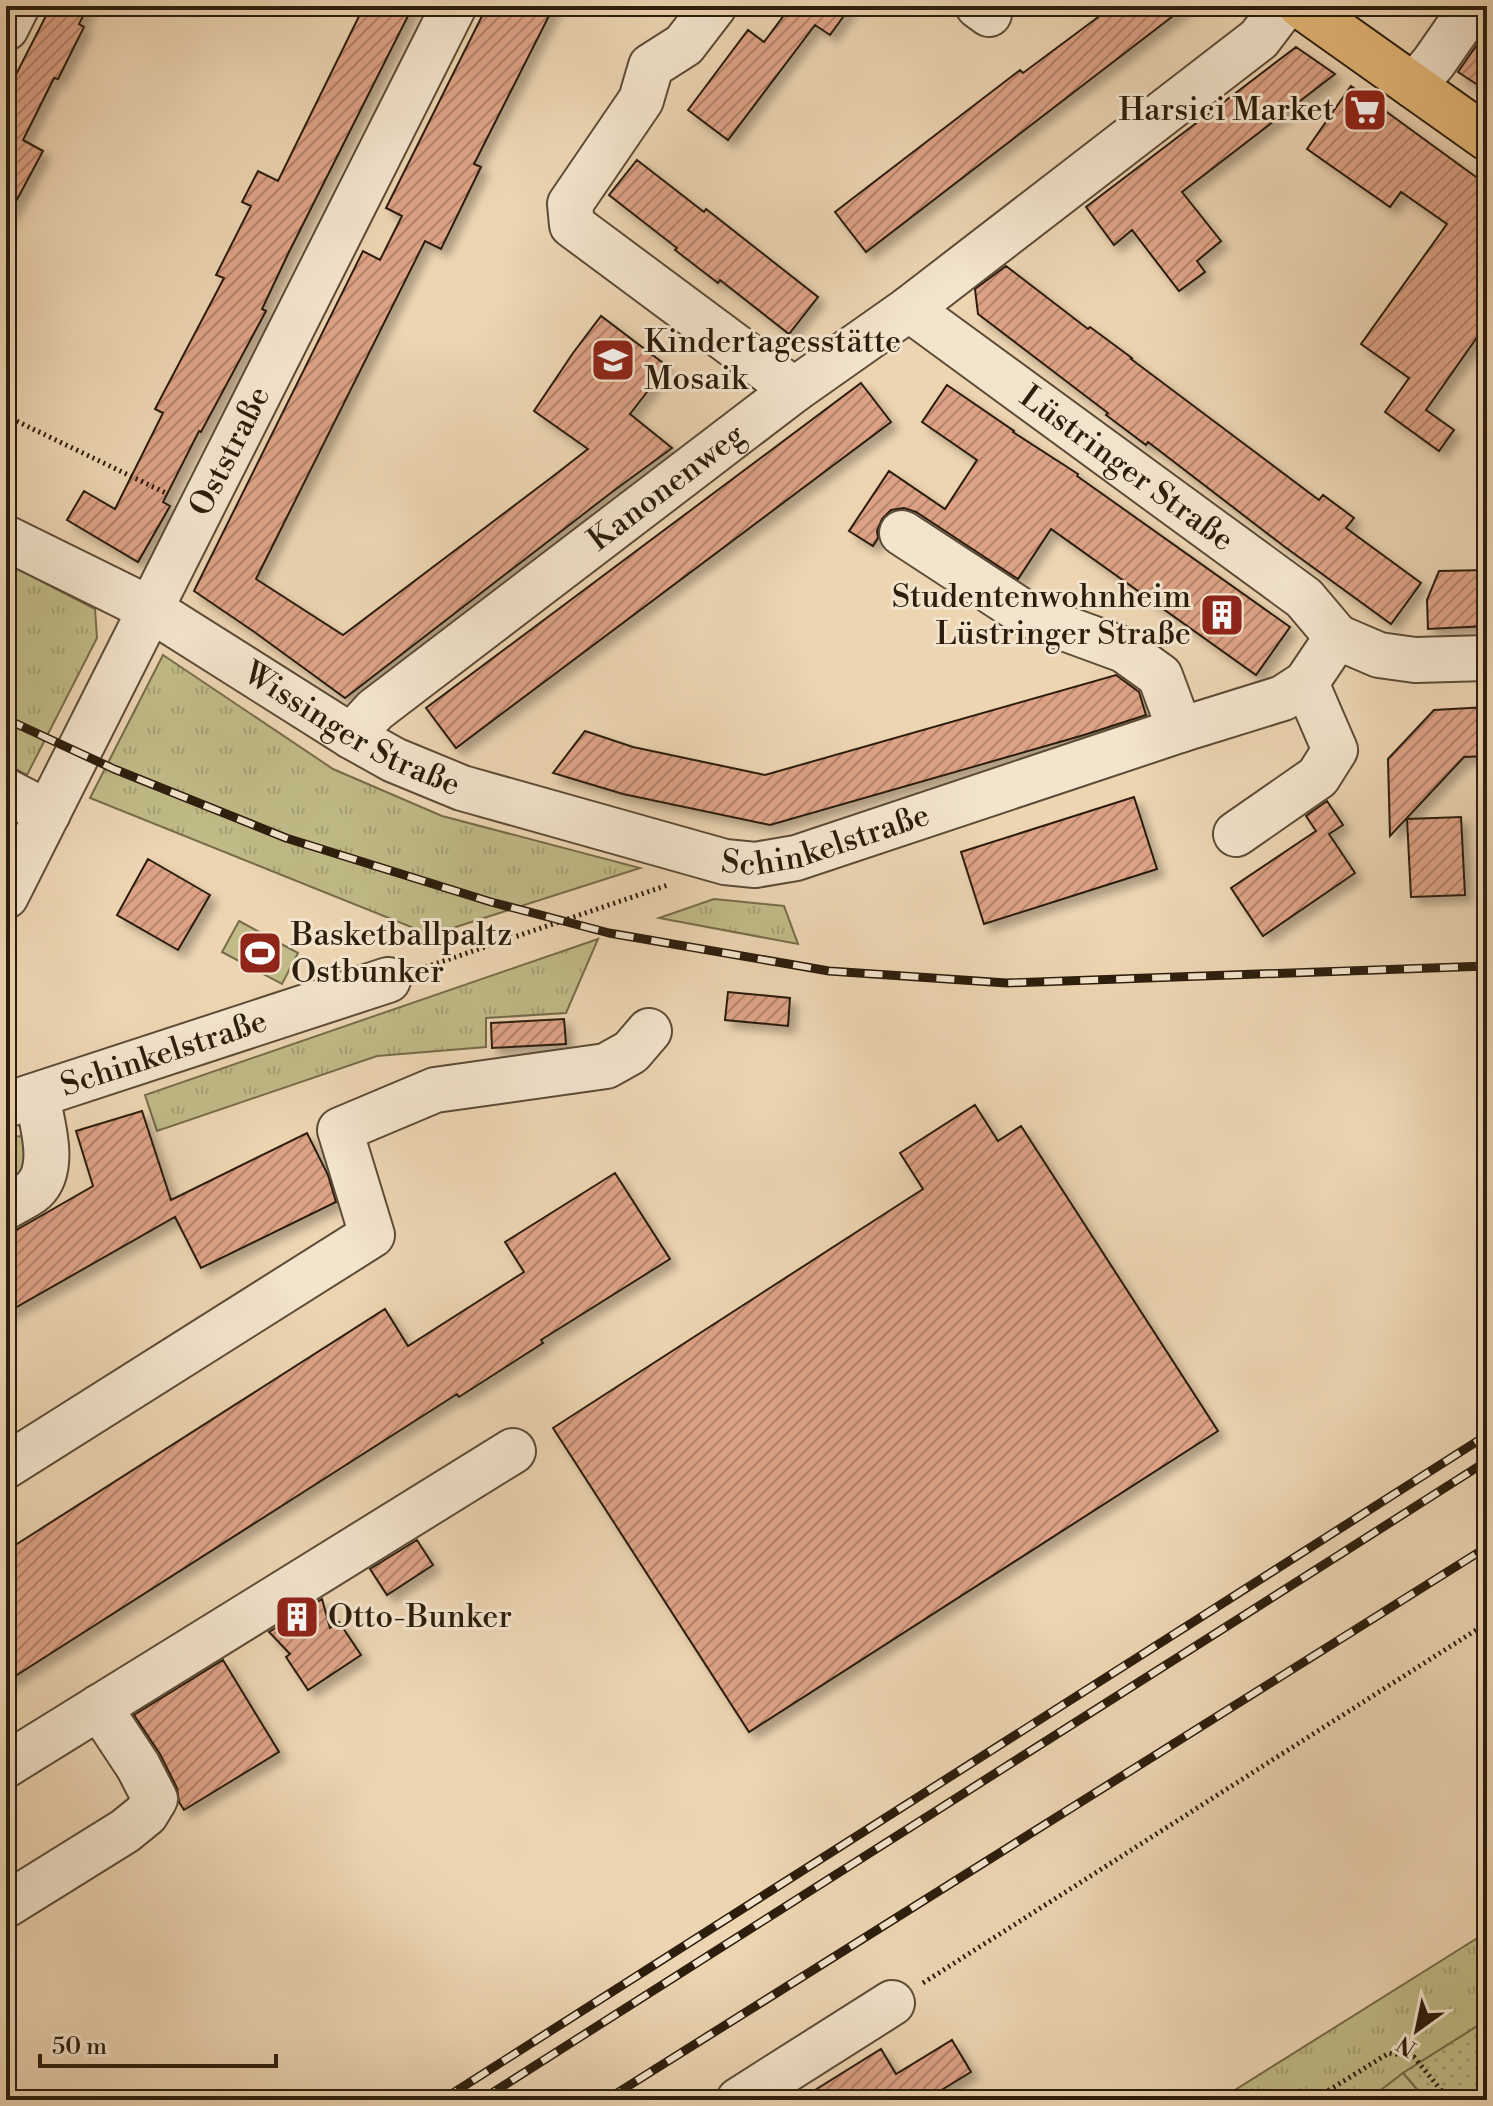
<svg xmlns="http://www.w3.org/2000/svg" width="1493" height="2106" font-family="'Libre Bodoni',serif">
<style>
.grass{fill:url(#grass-tufts);stroke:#766c4a;stroke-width:2}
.garden{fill:url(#garden-dots);stroke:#766c4a;stroke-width:2}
.pitch{fill:#c0bb87;stroke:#766c4a;stroke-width:2}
.building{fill:url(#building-hatch);stroke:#2c1d0c;stroke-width:2;filter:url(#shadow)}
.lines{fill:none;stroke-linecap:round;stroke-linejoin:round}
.minor-casing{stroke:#5c4b36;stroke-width:48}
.major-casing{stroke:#2c1d0c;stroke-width:48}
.path{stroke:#2c1d0c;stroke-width:5;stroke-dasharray:2 4;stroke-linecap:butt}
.minor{stroke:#f3e4cd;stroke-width:44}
.major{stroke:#e6ba79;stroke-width:44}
.rail-casing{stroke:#2c1d0c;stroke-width:9}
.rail{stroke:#f3e4cd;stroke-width:6;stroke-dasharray:18;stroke-linecap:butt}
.labels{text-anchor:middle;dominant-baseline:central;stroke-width:6;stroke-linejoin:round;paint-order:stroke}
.poi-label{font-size:32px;fill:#2c1d0c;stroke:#f3e4cd;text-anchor:start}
.street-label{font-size:32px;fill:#2c1d0c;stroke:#f3e4cd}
</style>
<defs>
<pattern id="grass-tufts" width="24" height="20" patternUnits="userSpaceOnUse" patternTransform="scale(2)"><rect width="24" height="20" fill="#c0bb87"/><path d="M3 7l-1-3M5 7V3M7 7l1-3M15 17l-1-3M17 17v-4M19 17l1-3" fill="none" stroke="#a5a073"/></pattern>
<pattern id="garden-dots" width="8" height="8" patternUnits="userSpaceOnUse" patternTransform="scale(2)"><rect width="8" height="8" fill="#c0bb87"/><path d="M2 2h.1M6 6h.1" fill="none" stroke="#a5a073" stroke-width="1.8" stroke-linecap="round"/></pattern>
<pattern id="building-hatch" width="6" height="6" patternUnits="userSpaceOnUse" patternTransform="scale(2)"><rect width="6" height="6" fill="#dda285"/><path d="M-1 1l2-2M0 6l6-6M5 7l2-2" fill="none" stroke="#b3836b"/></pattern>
<filter id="shadow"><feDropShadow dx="7" dy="7" stdDeviation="4" flood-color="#0004"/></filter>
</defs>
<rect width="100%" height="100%" fill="#edd5b2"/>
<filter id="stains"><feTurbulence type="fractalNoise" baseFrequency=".0025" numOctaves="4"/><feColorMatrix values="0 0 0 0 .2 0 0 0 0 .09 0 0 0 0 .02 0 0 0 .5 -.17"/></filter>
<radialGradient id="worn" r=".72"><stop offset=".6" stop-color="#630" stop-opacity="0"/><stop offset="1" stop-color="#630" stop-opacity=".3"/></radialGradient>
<path class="grass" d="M6 563 95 609 97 638 27 775 6 764Z
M163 655 333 769 442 816 640 868 431 935 90 798Z
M714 899 784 906 798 944 659 918Z
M598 939 566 1013 486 1018V1047L377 1056 157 1131 145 1095Z
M25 1136 29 1169 12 1186 6 1175V1137Z
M1487 1932V2020L1403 2073 1368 2100H1219Z"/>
<path class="garden" d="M1487 2020V2100H1426L1403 2073Z"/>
<path class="pitch" d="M239 921 298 953 282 984 222 952Z
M1403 2073 1426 2100H1368Z"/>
<path class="building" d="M51 6H88L79 24 84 27 58 79 54 78 23 140 43 151 6 220V94Z
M364 6H413L288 254 262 309 266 311 201 432 199 431 163 502 170 506 138 562 67 520 84 491 115 509 163 413 155 409 224 278 216 275 251 206 242 202 258 171 278 181Z
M487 6H554L474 164 481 167 441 249 425 241 256 579 343 635 552 477 588 449 534 411 573 353 601 316 667 366 630 414 672 448 612 492 345 698 253 631 194 591 363 251 380 260 402 216 386 208Z
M788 6H851L830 35 815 25 728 140 688 110 748 30 764 42 790 7Z
M1113 6H1186L866 252 835 212 1020 70 1023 73Z
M1487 30V91L1458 72Z
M1296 47 1335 74 1182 192 1221 241 1197 261 1205 272 1179 291 1132 230 1114 245 1086 207Z
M1351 86 1487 185V323L1426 410 1454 430 1439 451 1385 412 1409 378 1361 344 1447 224 1401 192 1390 207 1307 149Z
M637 160 704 212 706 209 818 297 789 334 720 280 718 283 675 250 677 248 609 195Z
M1006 266 1088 329 1090 327 1132 358 1131 359 1319 500 1323 495 1354 518 1346 528 1421 583 1391 624 1285 547 1148 442 1146 445 1106 415 1108 413 978 314 975 289Z
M861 383 891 422 456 748 426 708Z
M947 385 1014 431 1013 432 1078 474 1077 476 1290 627 1256 675 1051 529 1018 579 916 512 904 508 891 510 882 519 877 531 878 538 873 546 849 531 889 471 945 509 977 460 922 422Z
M1487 570V626L1428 629 1427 600 1439 571Z
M1116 675 1139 692 1146 715 1084 735 770 825 623 794 553 773 585 731 633 747 765 775Z
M1487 707V756L1464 757 1390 836 1388 759 1434 710Z
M1134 797 1157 869 984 924 961 852Z
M1327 801 1343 825 1329 834 1355 873 1263 936 1231 888 1316 831 1306 816Z
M1461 817 1465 895 1411 897 1407 819Z
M148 859 210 895 178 950 117 915Z
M728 992 790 998 788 1026 725 1020Z
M564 1019 566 1044 492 1048 491 1023Z
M975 1105 998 1141 1021 1126 1218 1431 749 1732 553 1428 923 1189 900 1153Z
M142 1111 171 1200 307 1133 328 1175 336 1202 201 1268 175 1217 6 1313V1236L93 1186 76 1131Z
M615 1173 670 1259 541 1340 543 1343 459 1397 457 1394 6 1682V1551L385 1309 408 1346 524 1272 505 1242Z
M417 1540 433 1565 387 1595 370 1569Z
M322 1599 330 1628 339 1622 361 1655 308 1690 286 1657 290 1654 269 1632Z
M223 1660 279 1752 184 1810 179 1802 177 1788 160 1754 134 1715Z
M952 2040 971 2072 925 2100H799L881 2049 896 2074Z"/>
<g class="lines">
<g class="minor-casing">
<g id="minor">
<path d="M714 6 684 45 651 66 641 100 570 204 572 225 794 390"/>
<path d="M978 6 989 14"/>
<path d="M6 28 17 6"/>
<path d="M1414 86 1434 62 1473 6"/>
<path id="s1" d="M909 309 1304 598 1337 637"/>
<path d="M902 533 1026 614 1124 650 1160 676 1180 730"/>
<path id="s2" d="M6 538 150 609 351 736 394 760 462 788 725 862 755 865 796 858 1180 730 1283 698 1306 683 1337 637 1379 655 1415 660 1487 658"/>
<path id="s3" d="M351 736 375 710 794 390 909 309 1259 39 1284 6"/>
<path d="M6 791 48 813"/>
<path d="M1236 834 1318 777 1335 750 1306 683"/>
<path id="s4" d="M6 896 454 6"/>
<path id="s5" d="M6 1105 388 980"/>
<path d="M6 1207C15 1201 26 1197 34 1190 57 1168 42 1124 37 1096"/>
<path d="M6 1466 372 1235 340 1130 435 1090 606 1066 631 1052 649 1031"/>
<path d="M6 1765 513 1451"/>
<path d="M6 1905 125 1831 146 1814 155 1799 138 1766 99 1707"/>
<path d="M739 2100 892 2003"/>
</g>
</g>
<g class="major-casing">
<path id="major" d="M1301 6 1487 138"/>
</g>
<path class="path" d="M6 416 168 494
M420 969 668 885
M923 1983 1487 1623
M1313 2100 1389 2053 1414 2057 1449 2100"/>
<use href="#minor" class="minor"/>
<use href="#major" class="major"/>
<g class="rail-casing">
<path id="rail" d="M6 719 114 769 286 838 491 902 609 933 829 971 1007 983 1487 966
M442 2100 1487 1435
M481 2100 1487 1461
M606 2100 1487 1547"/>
</g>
<use href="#rail" class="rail"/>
</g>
<defs>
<g id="supermarket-square" transform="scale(2.3)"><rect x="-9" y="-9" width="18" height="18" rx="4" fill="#8f2418" stroke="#f3e4cd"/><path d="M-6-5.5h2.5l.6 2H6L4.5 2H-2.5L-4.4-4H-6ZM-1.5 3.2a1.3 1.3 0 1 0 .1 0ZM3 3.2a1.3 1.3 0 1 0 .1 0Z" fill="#fff"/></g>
<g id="school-square" transform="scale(2.3)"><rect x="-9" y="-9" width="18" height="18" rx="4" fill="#8f2418" stroke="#f3e4cd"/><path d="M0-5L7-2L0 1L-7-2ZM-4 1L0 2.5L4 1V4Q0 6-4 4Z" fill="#fff"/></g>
<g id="building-square" transform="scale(2.3)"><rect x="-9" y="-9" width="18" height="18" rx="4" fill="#8f2418" stroke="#f3e4cd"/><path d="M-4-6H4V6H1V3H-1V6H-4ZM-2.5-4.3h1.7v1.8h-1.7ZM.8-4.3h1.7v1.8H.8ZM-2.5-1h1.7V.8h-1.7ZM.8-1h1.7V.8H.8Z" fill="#fff"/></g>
<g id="stadium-square" transform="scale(2.3)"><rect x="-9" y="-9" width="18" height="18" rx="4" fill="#8f2418" stroke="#f3e4cd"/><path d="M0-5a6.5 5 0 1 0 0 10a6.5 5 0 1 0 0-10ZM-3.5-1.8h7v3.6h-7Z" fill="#fff"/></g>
</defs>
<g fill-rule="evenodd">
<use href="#supermarket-square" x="1365" y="110"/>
<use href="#school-square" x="613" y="360"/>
<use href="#building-square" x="1222" y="615"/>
<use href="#stadium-square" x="260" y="953"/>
<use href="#building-square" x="297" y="1617"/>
</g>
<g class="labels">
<g class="poi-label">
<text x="1334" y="110" text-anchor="end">Harsici Market</text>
<text x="644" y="342">Kindertagesstätte<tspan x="644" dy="37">Mosaik</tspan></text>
<text x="1191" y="597" text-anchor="end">Studentenwohnheim<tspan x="1191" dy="37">Lüstringer Straße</tspan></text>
<text x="291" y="935">Basketballpaltz<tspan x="291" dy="37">Ostbunker</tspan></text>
<text x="328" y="1617">Otto-Bunker</text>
</g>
<g class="street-label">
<text stroke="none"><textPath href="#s4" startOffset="498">Oststraße</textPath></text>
<text stroke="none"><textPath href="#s1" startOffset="270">Lüstringer Straße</textPath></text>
<text stroke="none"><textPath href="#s3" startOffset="402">Kanonenweg</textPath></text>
<text stroke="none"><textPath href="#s2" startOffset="396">Wissinger Straße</textPath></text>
<text stroke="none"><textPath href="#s2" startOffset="898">Schinkelstraße</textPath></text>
<text stroke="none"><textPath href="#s5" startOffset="166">Schinkelstraße</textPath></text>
</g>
</g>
<rect width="1493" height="2106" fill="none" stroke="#edd5b2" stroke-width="32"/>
<rect x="8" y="8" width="1477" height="2090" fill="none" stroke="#2c1d0c" stroke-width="4"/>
<rect x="16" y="16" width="1461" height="2074" fill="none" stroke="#2c1d0c" stroke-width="2"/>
<g transform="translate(1417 2030) rotate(213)" stroke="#f3e4cd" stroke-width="6" paint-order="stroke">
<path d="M0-6L14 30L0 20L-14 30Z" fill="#2c1d0c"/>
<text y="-12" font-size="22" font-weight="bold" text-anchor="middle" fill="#2c1d0c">N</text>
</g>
<path d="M40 2054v12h236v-12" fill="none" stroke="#2c1d0c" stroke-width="4"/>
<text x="52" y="2054" font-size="24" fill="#2c1d0c" stroke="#f3e4cd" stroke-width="6" paint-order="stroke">50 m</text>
<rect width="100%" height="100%" filter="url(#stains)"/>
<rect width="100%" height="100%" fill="url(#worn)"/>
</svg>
